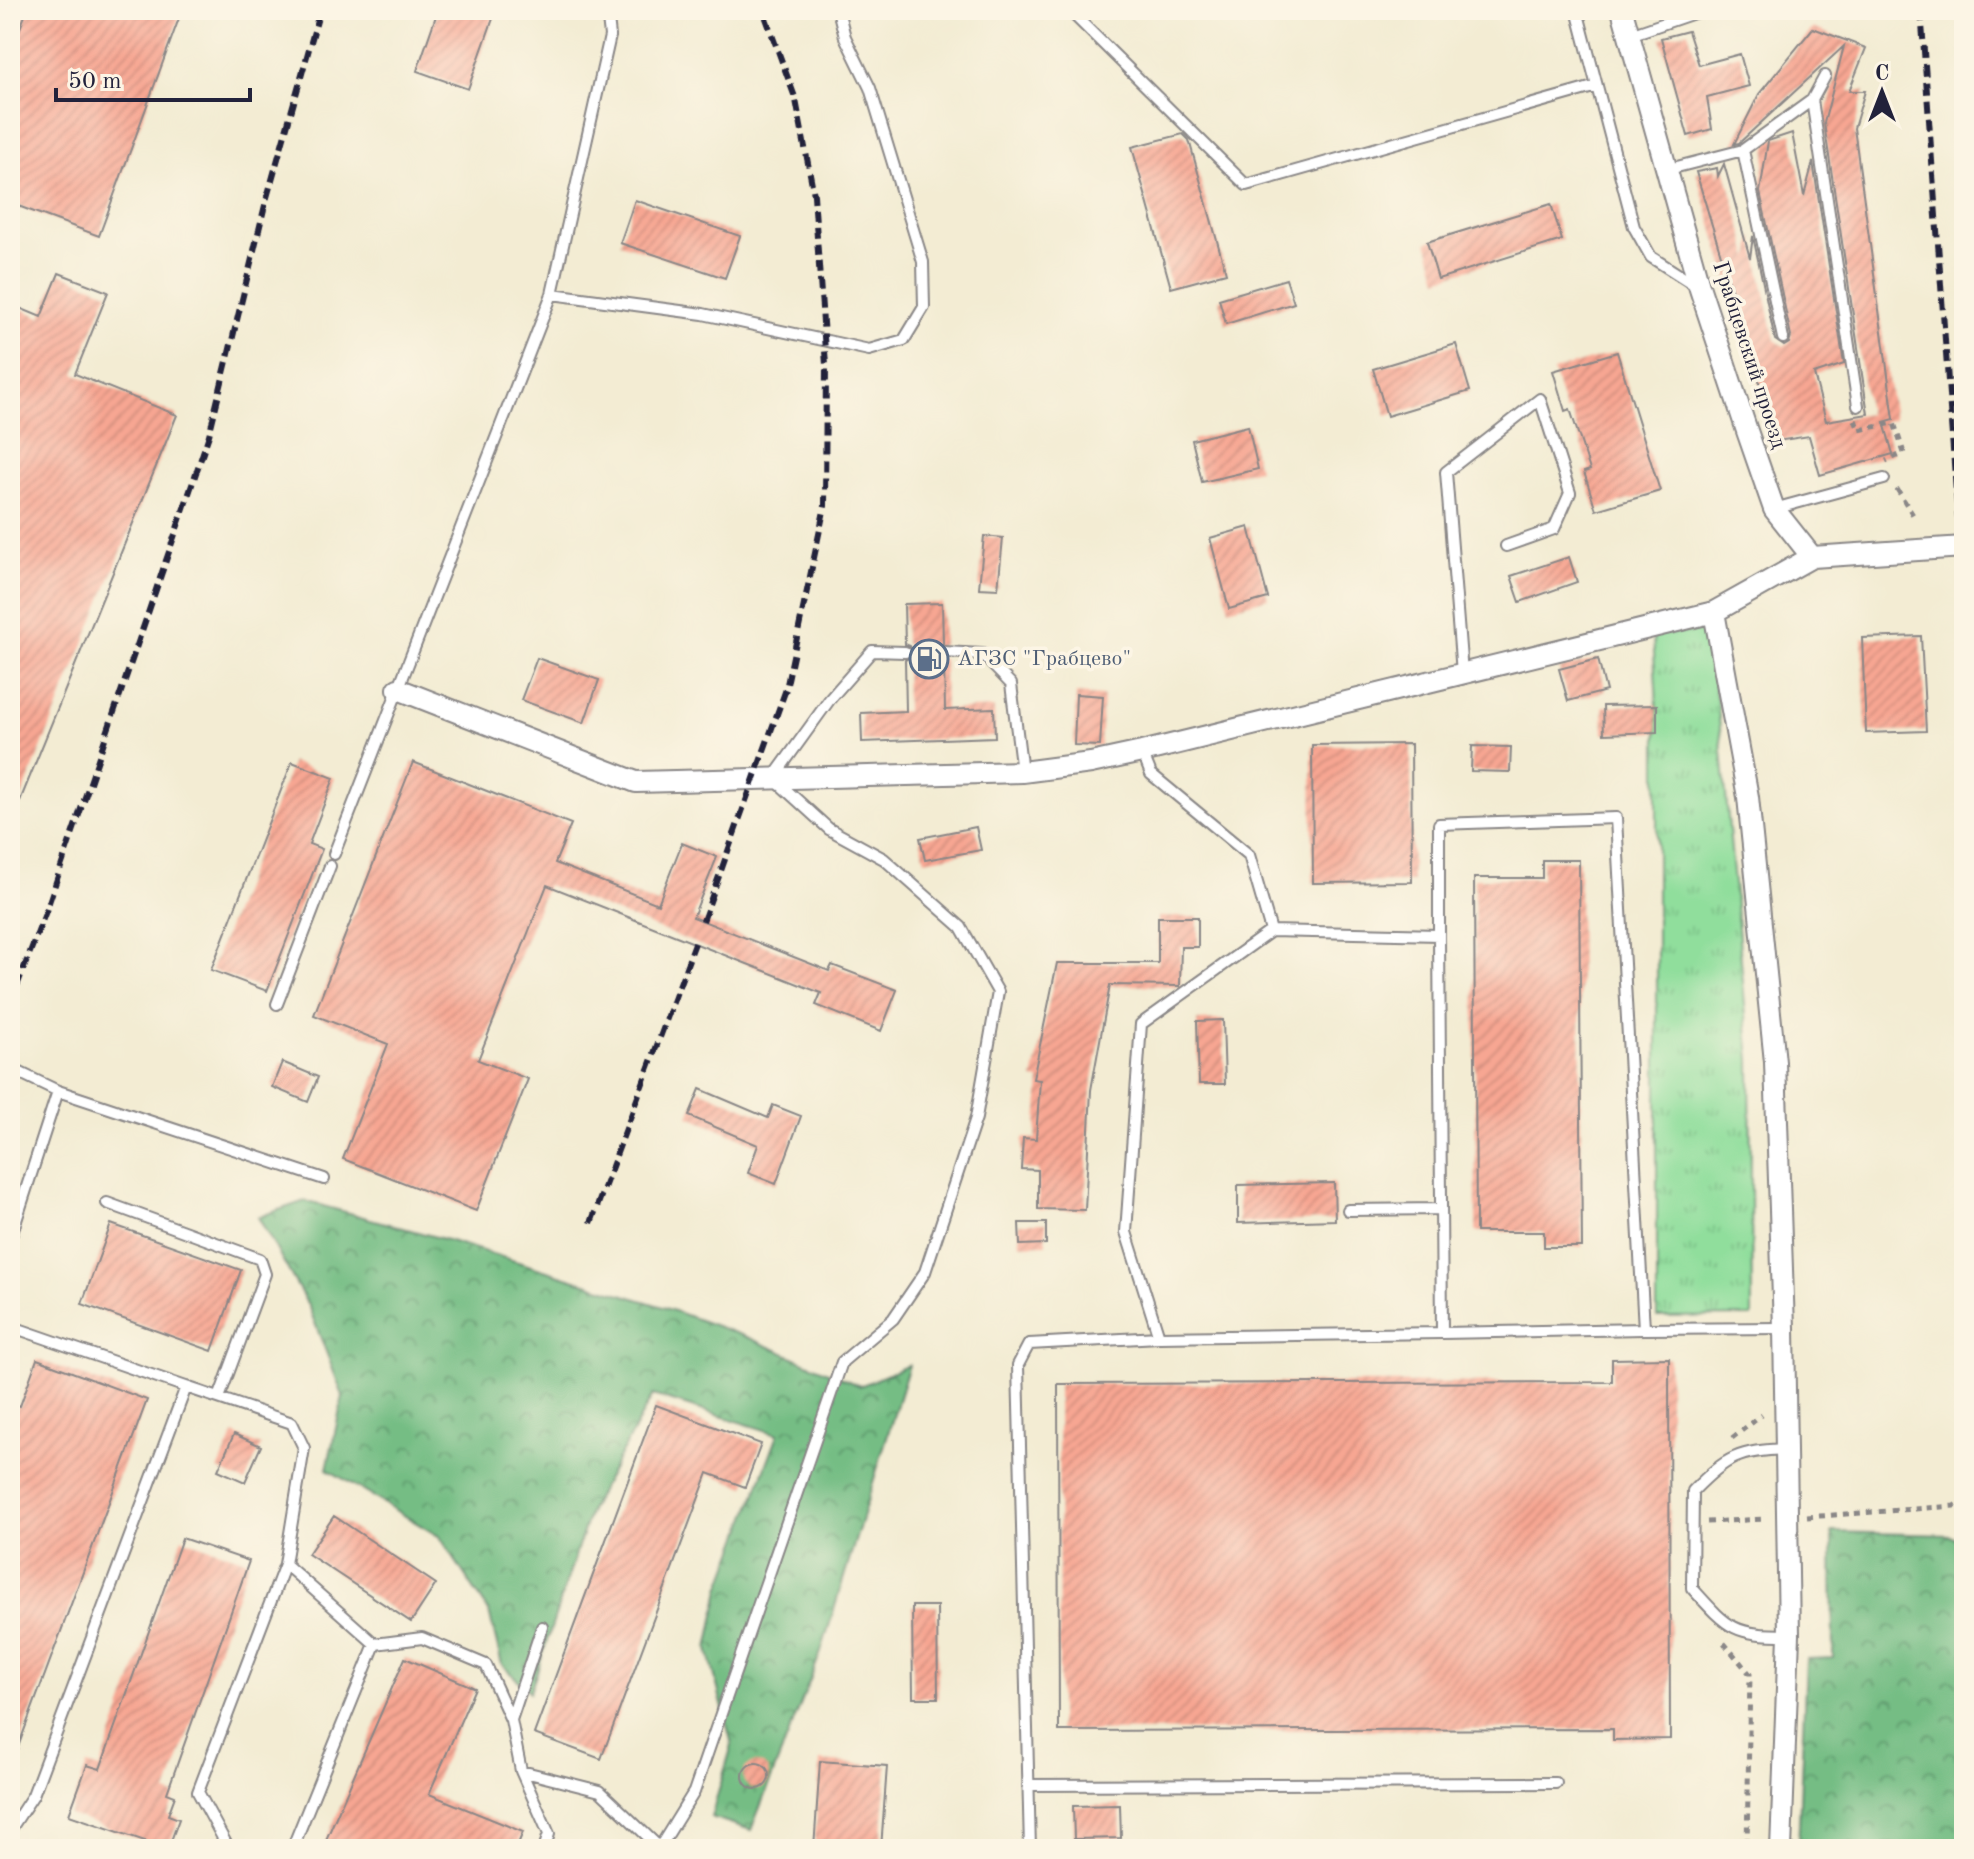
<svg xmlns="http://www.w3.org/2000/svg" width="1974" height="1859" font-family="'Old Standard TT',serif">
<style>
.grass{fill:url(#grass-tufts);stroke:#59806c;stroke-width:2}
.forest{fill:url(#forest-crowns);stroke:#4b7060;stroke-width:2}
.building{fill:url(#building-hatch)}
.lines{fill:none;stroke-linecap:round;stroke-linejoin:round}
.lane-casing{stroke:#8a8787;stroke-width:14}
.street-casing{stroke:#8a8787;stroke-width:24}
.path{stroke:#8a8787;stroke-width:5;stroke-dasharray:6 6;stroke-linecap:butt}
.lane{stroke:#fff;stroke-width:10}
.street{stroke:#fff;stroke-width:20}
.rail{stroke:#22223b;stroke-width:6;stroke-dasharray:12 6;stroke-linecap:butt}
.labels{text-anchor:middle;dominant-baseline:central;stroke-width:7;stroke-linejoin:round;paint-order:stroke}
.street-label{font-size:22px;fill:#22223b;stroke:#fcf5e5}
.service-label{font-size:22px;fill:#4e5e75;stroke:#fcf5e5;text-anchor:start}
</style>
<defs>
<pattern id="grass-tufts" width="24" height="20" patternUnits="userSpaceOnUse" patternTransform="scale(2)"><rect width="24" height="20" fill="#90de9c"/><path d="M3 7l-1-3M5 7V3M7 7l1-3M15 17l-1-3M17 17v-4M19 17l1-3" fill="none" stroke="#7cbe87"/></pattern>
<pattern id="forest-crowns" width="20" height="18" patternUnits="userSpaceOnUse" patternTransform="scale(2)"><rect width="20" height="18" fill="#74bd84"/><path d="M2 6a3 3 0 1 1 6 0M12 15a3 3 0 1 1 6 0" fill="none" stroke="#5f996d"/></pattern>
<pattern id="building-hatch" width="6" height="6" patternUnits="userSpaceOnUse" patternTransform="scale(2)"><rect width="6" height="6" fill="#f7a692"/><path d="M-1 1l2-2M0 6l6-6M5 7l2-2" fill="none" stroke="#d38f7f"/></pattern>
</defs>
<rect width="100%" height="100%" fill="#fcf5e5"/>
<filter id="ink" filterUnits="userSpaceOnUse"><feTurbulence type="fractalNoise" baseFrequency=".0125" numOctaves="2"/><feDisplacementMap in="SourceGraphic" scale="16" xChannelSelector="R" yChannelSelector="G"/><feConvolveMatrix kernelMatrix="1 2 1 2 8 2 1 2 1" color-interpolation-filters="sRGB"/></filter>
<filter id="wash" filterUnits="userSpaceOnUse"><feTurbulence type="fractalNoise" baseFrequency=".006" numOctaves="4" result="noise"/><feDisplacementMap in="SourceGraphic" scale="32" xChannelSelector="R" yChannelSelector="G"/><feGaussianBlur stdDeviation="1.8" result="paint"/><feColorMatrix in="noise" values="0 0 0 0 0 0 0 0 0 0 0 0 0 0 0 0 0 1.4 0 .05"/><feComposite in="paint" operator="in"/></filter>
<g filter="url(#wash)">
<rect width="100%" height="100%" fill="#f3ecd3"/>
<path class="grass" d="M1704 631 1718 707 1750 1060 1752 1316 1657 1317V705L1653 635Z"/>
<path class="forest" d="M305 1201 447 1240 660 1306 747 1337 860 1386 909 1365 821 1652 751 1830 711 1817 732 1745 708 1649 720 1589 778 1434 653 1395 591 1508 530 1692 502 1665 489 1612 440 1537 327 1469 343 1396 308 1305 258 1217Z
M1832 1532 1950 1535 1964 1543V1849H1798L1806 1659 1833 1658Z"/>
<g id="blocks">
<path class="building" d="M27 10H182L99 236 10 203V55Z
M438 10H496L468 89 417 71Z
M1813 28 1866 48 1849 91H1865L1854 128 1894 419 1884 422 1893 454 1820 475 1809 436 1777 441 1696 172 1717 168 1718 176 1724 164 1750 258 1753 236 1775 340 1784 346 1789 343 1791 336 1760 192 1768 141 1792 133 1804 196 1813 162 1844 364 1814 374 1826 421 1868 414 1824 123 1844 46 1739 143 1734 144 1759 94Z
M1688 31 1699 65 1740 54 1749 86 1707 97 1712 129 1688 136 1661 38Z
M1183 134 1189 140 1226 273 1171 288 1132 147Z
M635 200 740 236 725 278 620 243Z
M1551 204 1562 240 1438 279 1427 242Z
M59 273 108 292 75 374 177 415 11 823 10 304 41 317Z
M1286 279 1294 303 1226 324 1219 299Z
M1456 344 1470 391 1387 416 1373 369Z
M1617 352 1660 491 1596 510 1584 472 1590 470 1570 409 1565 411 1553 371Z
M1248 426 1258 469 1202 482 1192 440Z
M1249 527 1268 598 1229 609 1210 538Z
M984 536 1003 538 998 589 979 588Z
M1569 557 1577 582 1520 602 1511 576Z
M942 603 943 644 938 647 936 652 939 658 944 660 945 710 994 708 995 737 862 742 861 713 906 711 905 660 911 657 913 651 910 646 905 644 904 604Z
M1921 636 1926 731 1866 733 1862 638Z
M537 658 599 680 584 723 521 700Z
M1598 659 1606 691 1568 701 1559 669Z
M1076 694 1103 696 1100 746 1074 745Z
M1657 705V732L1604 734 1603 706Z
M1411 744 1412 882 1313 883 1312 745Z
M1472 746 1511 747 1510 772 1471 771Z
M292 762 334 778 309 844 322 849 267 991 211 970Z
M413 762 571 824 555 863 658 904 682 843 717 857 693 917 829 971 832 965 897 990 881 1031 816 1005 821 993 547 885 478 1060 528 1079 476 1211 343 1159 388 1044 314 1015Z
M976 827 981 850 925 860 920 838Z
M1542 860H1579L1582 1247H1544V1232H1476L1474 878H1542Z
M1158 917H1198V947H1181L1180 986 1110 985 1091 1090 1085 1210 1038 1209V1170L1021 1169 1023 1138 1036 1139 1040 1080 1033 1079 1057 963H1158Z
M1223 1020 1225 1084H1199L1197 1021Z
M282 1062 318 1077 308 1102 272 1087Z
M700 1089 768 1118 773 1105 801 1116 776 1184 748 1173 758 1145 689 1116Z
M1334 1183 1335 1220 1238 1223V1185Z
M1019 1223H1046V1244L1020 1245Z
M111 1224 241 1270 212 1351 82 1304Z
M1669 1358 1670 1739 1613 1740V1729L1059 1731 1058 1384 1612 1382V1359Z
M37 1359 147 1400 12 1763 10 1762V1403L20 1406Z
M656 1405 761 1444 745 1487 708 1473 601 1759 534 1734Z
M234 1434 261 1446 245 1482 218 1470Z
M334 1516 436 1584 411 1622 308 1554Z
M182 1538 249 1561 167 1793 175 1796 168 1815 179 1819 168 1849 69 1815 87 1765 100 1769Z
M912 1606H937L938 1698H913Z
M405 1658 475 1688 429 1794 523 1832 516 1849H322Z
M820 1761 887 1766 881 1849H814Z
M743 1776a13 13 0 1 1 26 0a13 13 0 1 1-26 0Z
M1120 1805 1121 1838 1074 1839 1073 1806Z"/>
</g>
</g>
<g filter="url(#ink)">
<use href="#blocks" fill-opacity="0" stroke="#8a8787" stroke-width="2"/>
<g class="lines">
<g class="lane-casing">
<path id="lane" d="M1069 10 1246 185 1597 86
M1577 10 1634 227 1651 257 1698 287
M1630 35 1700 11
M1825 76 1812 100 1858 406
M1669 169 1743 150
M552 294 610 36 607 10
M1783 338 1743 150 1812 100
M1774 509 1884 479
M944 652 982 654 1011 684 1022 772
M1462 673 1446 472 1540 399 1570 493 1554 529 1506 546
M1142 752 1151 774 1249 855 1271 931 1141 1024 1126 1232 1159 1337 1442 1333 1439 935 1271 931
M334 854 552 294 703 314 869 350 904 340 924 307 923 262 870 88 845 37 838 10
M1439 935V824L1616 818 1644 1329 1442 1333
M277 1004 330 866
M10 1068 58 1091 324 1179
M107 1203 260 1259 265 1274 219 1398
M1348 1210 1441 1209
M10 1239 58 1091
M10 1326 186 1387 33 1795 10 1830
M1644 1329 1784 1328
M186 1387 292 1423 304 1448 285 1564
M1786 1449C1739 1451 1727 1456 1693 1491L1692 1588C1729 1629 1733 1635 1789 1635
M542 1627 511 1720 521 1771 549 1834 544 1849
M521 1771 600 1791 661 1849
M1028 1785 1556 1783
M660 1847 694 1792 842 1362 893 1319 925 1272 976 1118 998 992 961 927 884 859 829 829 773 778 830 699 872 651 905 652
M229 1849 198 1792 285 1564 375 1644 422 1638 486 1665 511 1720
M292 1849 375 1644
M1030 1849 1018 1365 1029 1344 1159 1337"/>
</g>
<g class="street-casing">
<path id="street" d="M1622 10 1700 289 1747 431 1774 509 1812 557
M1714 612 1748 797 1775 1062 1784 1328 1789 1635 1781 1849
M398 689 636 782 1022 772 1091 763 1142 752 1714 612 1812 557 1964 547"/>
</g>
<path class="path" d="M1855 420 1859 430 1894 423 1904 453 1886 461
M1897 489 1913 515
M1732 1438 1762 1415
M1807 1517 1954 1506 1964 1499
M1707 1522 1765 1519
M1724 1643 1750 1674 1747 1849"/>
<use href="#lane" class="lane"/>
<use href="#street" class="street"/>
<path class="rail" d="M1921 10 1964 601
M703 921 786 689 825 506 826 365 814 195 796 100 763 10
M10 1004 46 911 209 435 266 201 320 10
M591 1223 695 943"/>
</g>
</g>
<defs>
<g id="fuel-ring" transform="scale(2)"><circle r="9.5" fill="#fcf5e5" stroke="#5c6f8a" stroke-width="1.5"/><path d="M-5.5-6h7V0h2V4h1.3V-2.5L3-4.5l.8-.8L6-3V5H2.5V1h-1V6h-7ZM-4.2-4.7v3.2H.2V-4.7Z" fill="#5c6f8a"/></g>
</defs>
<g fill-rule="evenodd">
<use href="#fuel-ring" x="929" y="659"/>
</g>
<g class="labels">
<g class="street-label">
<text transform="translate(1749 355) rotate(72)">Грабцевский проезд</text>
</g>
<g class="service-label">
<text x="957" y="659">АГЗС "Грабцево"</text>
</g>
</g>
<rect width="1974" height="1859" fill="none" stroke="#fcf5e5" stroke-width="40"/>
<g transform="translate(1882 92)" stroke="#fcf5e5" stroke-width="6" paint-order="stroke">
<path d="M0-6L14 30L0 20L-14 30Z" fill="#22223b"/>
<text y="-12" font-size="22" font-weight="bold" text-anchor="middle" fill="#22223b">С</text>
</g>
<path d="M56 88v12h194v-12" fill="none" stroke="#22223b" stroke-width="4"/>
<text x="68" y="88" font-size="24" fill="#22223b" stroke="#fcf5e5" stroke-width="6" paint-order="stroke">50 m</text>
</svg>
